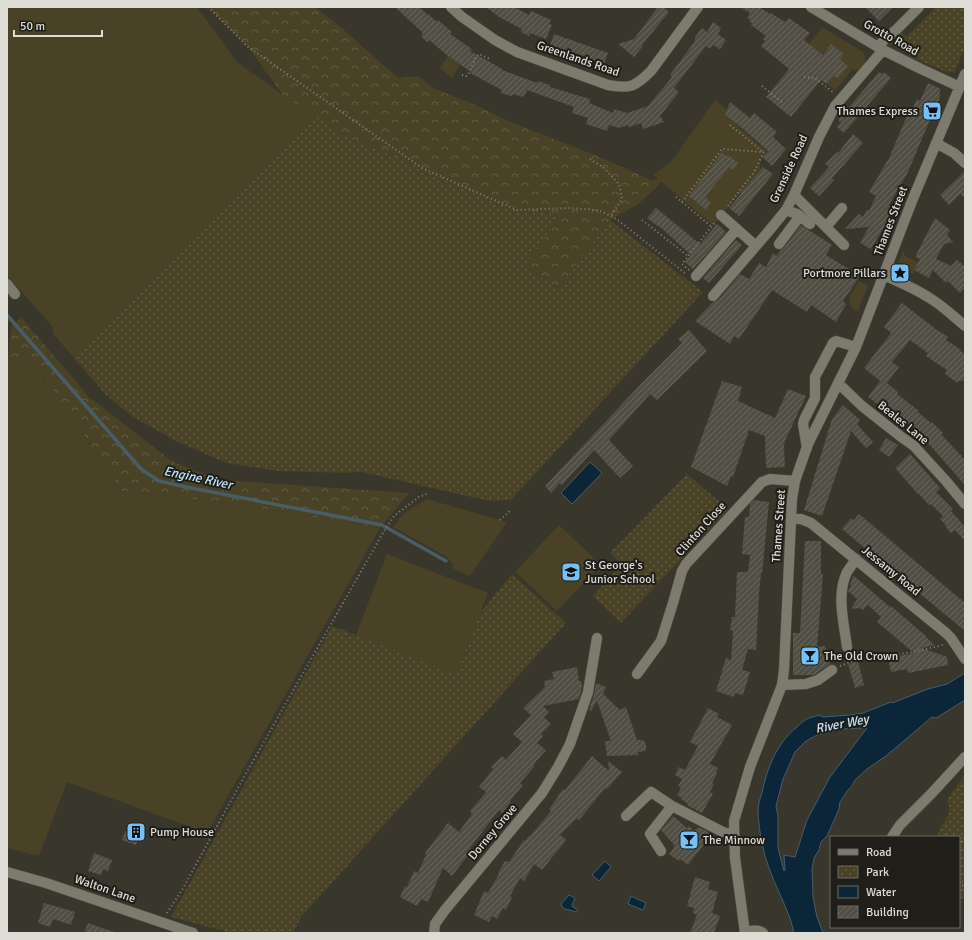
<svg xmlns="http://www.w3.org/2000/svg" width="972" height="940" font-family="Signika,sans-serif">
<style>
.green{fill:#494226}
.forest{fill:url(#forest-crowns)}
.park{fill:url(#park-dots)}
.water{fill:#0a2638;stroke:#495d67;fill-rule:evenodd}
.lines{fill:none;stroke-linecap:round;stroke-linejoin:round}
.stream{stroke:#495d67;stroke-width:3.5}
.building{fill:url(#building-hatch)}
.minor-casing{stroke:#55534a;stroke-width:11}
.path{stroke:#85837a;stroke-width:2;stroke-dasharray:1 3;stroke-linecap:butt}
.minor{stroke:#7d7a6e;stroke-width:10}
.labels{text-anchor:middle;dominant-baseline:central;stroke-width:4;stroke-linejoin:round;paint-order:stroke}
.street-label{font-size:12px;fill:#dddcd5;stroke:#1f1e19}
.poi-label{font-size:12px;fill:#dddcd5;stroke:#1f1e19;text-anchor:start}
.water-label{font-size:13px;font-style:italic;fill:#c3e2fa;stroke:#1f1e19}
</style>
<defs>
<pattern id="forest-crowns" width="20" height="18" patternUnits="userSpaceOnUse"><rect width="20" height="18" fill="#494226"/><path d="M2 6a3 3 0 1 1 6 0M12 15a3 3 0 1 1 6 0" fill="none" stroke="#635d45"/></pattern>
<pattern id="park-dots" width="8" height="8" patternUnits="userSpaceOnUse"><rect width="8" height="8" fill="#494226"/><path d="M2 2h.1M6 6h.1" fill="none" stroke="#635d45" stroke-width="1.8" stroke-linecap="round"/></pattern>
<pattern id="building-hatch" width="6" height="6" patternUnits="userSpaceOnUse"><rect width="6" height="6" fill="#514e43"/><path d="M-1 1l2-2M0 6l6-6M5 7l2-2" fill="none" stroke="#6a675d"/></pattern>
</defs>
<rect width="100%" height="100%" fill="#39362c"/>
<path class="green" d="M7 7H197L237 62 283 95 317 117 73 357 54 335 52 326 7 275Z
M822 27 863 52C867 60 865 65 859 71L857 69 855 71 853 69 835 90 827 84 834 76 838 79 848 66 840 59 844 54 831 44 823 54 819 52 801 54Z
M448 56 460 65 452 78 440 68Z
M715 100 727 110 725 115 766 151 764 154 761 157 760 169 712 227 713 225 653 175 671 162Z
M903 251 904 252 905 256 919 262 913 274 901 268 898 263Z
M859 281 868 286 858 311 852 308 849 298Z
M26 351 122 491 229 503 380 528 207 833 67 782 39 856 7 848V370Z
M427 499 507 522 470 576 452 568 453 565 447 557 393 527 404 513Z
M559 525 601 565 557 611 515 572Z
M387 554 488 593 456 675 356 635Z"/>
<path class="forest" d="M208 7H315L343 29 384 66 399 78 418 76 435 89 476 105 508 121 600 157 651 180 663 178 658 186 637 205 610 220 559 288 524 267 559 215 517 210 422 168 341 135 283 95 247 46Z
M21 317 89 397 173 462 220 480 409 493 380 528 229 503 122 491 26 351 7 370 11 327Z"/>
<path class="park" d="M936 7H965V47L954 73 950 71 949 73 918 60 888 43 899 31 907 36Z
M317 117 341 135 422 168 517 210 560 215 524 267 559 288 610 220 703 292 511 500 489 501 362 472 343 473 279 471 227 463 176 441 130 415 105 394 73 357Z
M687 474 728 509 621 623 593 596 622 564 610 553Z
M512 574 566 623 302 916 293 933H231L171 917 332 626 356 635 456 675 480 613Z
M965 774V898L959 899V837H938C938 821 955 820 947 800Z"/>
<path class="water" d="M590 462 602 473 572 504 561 493Z
M965 673V700L936 718 932 717 886 756 867 769 855 780 852 786 848 790 840 802 839 809 827 836 821 842 819 850 814 858 812 869 813 897 817 917 823 933H794C790 912 778 893 771 873 763 854 759 831 758 811 758 805 760 798 762 793 767 768 777 743 797 727 800 724 803 721 807 719 810 717 813 718 818 715L823 717 850 715 863 713 891 702 892 703 928 689 947 684ZM866 726 867 728 830 777 807 820 795 857 784 855 785 870 784 871 778 848V816L776 806 783 779 795 752 806 741 819 734 843 729 862 728Z
M605 861 611 867 599 881 592 875Z
M569 895 575 898 572 905 573 907 578 910 577 912 565 909 562 907 561 904Z
M631 896 646 903 643 910 628 904Z"/>
<g class="lines">
<path class="stream" d="M7 315 141 469 159 481 186 487 382 525 446 561"/>
</g>
<path class="building" d="M395 7H419L428 15V14L437 22 438 20 452 32 450 34 472 49 470 51 502 69V70L537 83 538 81 550 85V87L590 99 589 103 613 113 614 109 627 113 648 106 672 77 670 75 695 41V37L702 28 707 32 713 22 721 28 718 34 726 40 720 49 713 45 710 49 706 46 674 88 679 92 660 116 664 122 643 129 641 123 629 127 628 125 619 128 609 125 607 131 586 124 588 118 572 113 574 107 527 90 525 95 524 94 523 97 513 94 512 96 501 93 502 90 470 73 471 72 448 56 429 40 427 42 421 36 423 33Z
M486 7H514L529 15 531 11 551 20 549 24 552 25 546 39 530 33 529 36 521 32 522 29 499 17Z
M658 7H663L669 12 642 45 643 46 634 57 618 44 634 39Z
M740 7H759L770 14 771 13 785 22 789 18 810 33 804 40 823 55 831 44 844 54 840 59 848 66 838 79 834 76 827 84 821 80 791 117 766 97 789 69 761 46 765 41 763 39 766 36 751 25 752 23 749 21 750 19 747 18 750 13Z
M865 7H893L879 21Z
M554 34 608 53 604 64 578 54 564 49V50L550 45Z
M879 72 882 74 884 72 891 78 844 133 837 127 841 122 838 120Z
M928 83 941 89 939 94 941 95 937 104 940 105 935 116 932 115 908 172 889 205 894 208 892 214 871 249 860 243 869 227 845 229 859 214 863 217 867 210 869 211 876 196 869 192 889 158 907 116 909 117 917 99 920 101Z
M730 102 750 118 754 113 777 132 773 137 786 149 772 166 762 157 768 151 742 128 725 115Z
M853 134 863 143 832 178 834 180 819 196 810 188 829 167 825 164 837 152 838 153Z
M722 153 726 156 728 155 738 163 733 170 729 167 727 170 705 197 711 203 706 210 689 196Z
M763 167 773 174 739 216 729 208 741 194 740 193Z
M965 171V198L960 194 949 205 940 195Z
M656 208 700 244 717 224 726 232 693 269 685 262 691 255 659 226V227L647 218Z
M935 218 950 230 947 235 953 242 944 244 936 259 951 266 957 260 965 267V288L960 293 948 281 946 283 933 270 929 278 914 270 920 259 915 257Z
M801 225 832 245 826 255 860 276 843 301 846 304 836 322 811 305 807 312 772 290 739 339 734 336 730 344 695 321 713 302 718 300 740 274 749 279 759 263 766 267 773 253 777 256 781 250 784 248Z
M736 240 742 245 709 283 703 278Z
M902 303 937 330 948 337 946 340 960 349 959 350 965 354V380L956 382 945 374 947 370 926 356 928 353 910 340 906 345 892 362 899 367 887 383 898 392 897 394 919 411 918 412 931 423 932 422 943 433 941 434 965 460V485L914 427 912 428 895 415 894 416 868 397 880 381 864 368 891 333 884 327Z
M689 330 707 351 657 400 650 394 609 440 633 466 620 478 594 450 562 485 560 483 551 493 545 486 641 384 682 343 678 339Z
M722 381 742 387 738 401 775 418 788 389 806 396 785 441 784 445 785 467 766 468 765 436 749 430 733 477 731 476 727 486 716 480 691 467Z
M843 405 860 420 857 424 873 442 866 448 851 431 822 516 804 510 832 419Z
M886 438 898 445 889 457 879 450Z
M910 454 940 488 936 492 953 509 951 511 965 527V541L955 530 951 533 945 526 946 525 940 519 943 516 931 504 929 505 919 494H918L895 468Z
M754 500 769 502 762 574 761 573 759 594 756 650 748 649 742 670 750 672 743 695 735 693 734 697 716 691 726 658 731 660 733 631 730 630 732 617H735L737 572H748L750 555 742 554 745 517H749L750 504Z
M859 514 965 603V631L842 529 851 518 854 520Z
M805 541H821V574H823L817 647 825 646 830 664 814 675H793V633H800Z
M853 576H854L890 607 891 606 926 636V637L934 645 922 648 947 657 948 665 908 673 907 669 891 672 888 658 914 653 877 622 881 617 868 605 863 610 860 608 851 609 857 599 848 591 851 586 850 585Z
M858 661 864 685 855 688 848 664Z
M577 667 579 681H581L582 687 579 699 543 706 549 712 544 717 551 724 541 734 543 736 537 743 546 750 533 765 535 766 520 783 523 785 510 801 511 802 502 813 499 810 470 848 472 850 452 876 443 868 428 902 421 899 417 906 400 897 405 886 407 887 414 871 418 873 426 855 425 853 448 823 459 832 472 814 470 811 486 792 479 787 493 769 491 767 502 756 506 760 522 742 513 734 531 715 523 708 545 687 544 681 554 679 552 672Z
M596 683 606 687 603 694 620 710 626 707 637 740H642L645 742 646 745V751L638 752V755L607 756 605 741H611L597 701 591 711 589 710 594 694Z
M708 708 719 714 717 717 732 725 710 764 718 768 716 772 717 774 712 783 714 784 710 792 713 794 702 813 687 805 688 804 681 799 682 798 677 795 681 788 678 786 682 779 675 775 679 767 685 770 698 746 690 742Z
M592 756 609 771 608 761 622 772 607 789 605 788 579 820 577 818 560 835 566 840 542 870 534 864 524 881 520 878 510 896 512 897 506 910 503 908 497 919 492 916 489 922 474 915 484 891 488 893 499 874 498 873 505 861 509 862 524 840 525 841 529 836H530L551 811 549 809 558 797 557 796 564 789 565 790Z
M673 816 687 828 689 826 694 831 698 827 707 831 711 835 688 865 680 859 679 861 669 854 675 846 661 830Z
M135 822 143 824 136 845 122 840 125 831 131 833Z
M94 853 112 860 108 871 103 869 101 875 88 871Z
M695 877 710 882 708 889 718 892 712 913 720 916 714 933H690L697 915 693 913 694 908 687 906Z
M44 903 75 912 71 925 53 919 50 927 38 923Z
M88 923 114 932 113 933H84Z"/>
<g class="lines">
<g class="minor-casing">
<path id="minor" d="M451 7 462 17 495 40 517 52 608 85C630 89 635 87 651 71L698 7
M811 7 883 50 921 69 960 87
M878 47 884 40 897 29 919 7
M936 143 954 153 965 163
M794 195 844 245
M786 210 797 214 810 224
M721 215 756 246
M826 227 842 208
M779 244 800 216
M884 275C899 282 914 288 928 297 942 305 953 316 965 326
M696 276 737 229
M7 284 15 294
M713 296 768 232 786 210 794 195 819 137 835 106 883 50
M838 383 862 406 900 436 914 446 946 481 965 504
M807 448 803 424 804 420 815 398V377L833 343 836 341 856 347
M791 519H801L811 523 946 633 951 638 965 659
M847 647C844 623 836 595 847 572 850 568 853 563 856 559
M637 674 661 641 673 603 682 571 686 564 762 482 770 479 795 481
M782 685 806 684 818 680 832 670
M626 816 651 792 672 806 723 832 734 835
M892 837 900 825 932 793 965 757
M661 851 650 834 672 806
M7 872 46 883 193 933
M745 932C751 931 758 929 763 933
M434 933 435 924 445 910 542 793 558 767 570 744 588 692 597 638
M745 933 735 858 734 821 750 767 782 685 784 670 792 499 795 481 808 444 856 347 912 201 965 74"/>
</g>
<path class="path" d="M208 7 247 46 422 168 517 210 568 208 598 210 611 216 619 221 686 274
M462 75 466 76 468 75 476 57 479 54 490 59
M804 77 815 78 833 92
M762 86 783 103
M730 125 763 152
M590 159 604 168 619 184 622 199 611 216
M676 197 712 227
M682 202 722 149 764 152
M728 206 754 172 764 152
M642 220 688 256
M689 270 682 264 715 222
M500 520 511 510
M840 666 853 661 913 652 943 645
M959 845 965 837
M959 883 965 887
M167 913 182 890 244 777 384 531 394 516 419 497 429 493"/>
<use href="#minor" class="minor"/>
</g>
<defs>
<g id="supermarket-square" transform="scale(1)"><rect x="-9" y="-9" width="18" height="18" rx="4" fill="#75c0f6" stroke="#1f1e19"/><path d="M-6-5.5h2.5l.6 2H6L4.5 2H-2.5L-4.4-4H-6ZM-1.5 3.2a1.3 1.3 0 1 0 .1 0ZM3 3.2a1.3 1.3 0 1 0 .1 0Z" fill="#111"/></g>
<g id="sight-square" transform="scale(1)"><rect x="-9" y="-9" width="18" height="18" rx="4" fill="#75c0f6" stroke="#1f1e19"/><path d="M0-6L1.8-2.2L6-1.7L2.9 1.2L3.7 5.4L0 3.3L-3.7 5.4L-2.9 1.2L-6-1.7L-1.8-2.2Z" fill="#111"/></g>
<g id="school-square" transform="scale(1)"><rect x="-9" y="-9" width="18" height="18" rx="4" fill="#75c0f6" stroke="#1f1e19"/><path d="M0-5L7-2L0 1L-7-2ZM-4 1L0 2.5L4 1V4Q0 6-4 4Z" fill="#111"/></g>
<g id="bar-square" transform="scale(1)"><rect x="-9" y="-9" width="18" height="18" rx="4" fill="#75c0f6" stroke="#1f1e19"/><path d="M-6-5H6L.8 .8V4.5H3.5V6h-7V4.5H-.8V.8Z" fill="#111"/></g>
<g id="building-square" transform="scale(1)"><rect x="-9" y="-9" width="18" height="18" rx="4" fill="#75c0f6" stroke="#1f1e19"/><path d="M-4-6H4V6H1V3H-1V6H-4ZM-2.5-4.3h1.7v1.8h-1.7ZM.8-4.3h1.7v1.8H.8ZM-2.5-1h1.7V.8h-1.7ZM.8-1h1.7V.8H.8Z" fill="#111"/></g>
</defs>
<g fill-rule="evenodd">
<use href="#supermarket-square" x="932" y="111"/>
<use href="#sight-square" x="900" y="273"/>
<use href="#school-square" x="571" y="572"/>
<use href="#bar-square" x="810" y="656"/>
<use href="#building-square" x="136" y="832"/>
<use href="#bar-square" x="689" y="840"/>
</g>
<g class="labels">
<g class="street-label">
<text transform="translate(891 38) rotate(29)">Grotto Road</text>
<text transform="translate(578 59) rotate(19)">Greenlands Road</text>
<text transform="translate(789 169) rotate(-65)">Grenside Road</text>
<text transform="translate(891 221) rotate(-69)">Thames Street</text>
<text transform="translate(903 423) rotate(39)">Beales Lane</text>
<text transform="translate(779 526) rotate(-86)">Thames Street</text>
<text transform="translate(701 529) rotate(-48)">Clinton Close</text>
<text transform="translate(891 571) rotate(39)">Jessamy Road</text>
<text transform="translate(493 832) rotate(-50)">Dorney Grove</text>
<text transform="translate(105 889) rotate(19)">Walton Lane</text>
</g>
<g class="poi-label">
<text x="918" y="111" text-anchor="end">Thames Express</text>
<text x="886" y="273" text-anchor="end">Portmore Pillars</text>
<text x="585" y="565">St George's<tspan x="585" dy="14">Junior School</tspan></text>
<text x="824" y="656">The Old Crown</text>
<text x="150" y="832">Pump House</text>
<text x="703" y="840">The Minnow</text>
</g>
<g class="water-label">
<text transform="translate(198 478) rotate(12)">Engine River</text>
<text transform="translate(842 724) rotate(-11)">River Wey</text>
</g>
</g>
<rect width="972" height="940" fill="none" stroke="#dddcd5" stroke-width="16"/>
<rect x="830" y="836" width="130" height="92" fill="#1f1e19" stroke="#6b6a64"/>
<rect x="838" y="849" width="20" height="6" fill="#7d7a6e" stroke="#6b6a64"/>
<text x="866" y="856" font-size="12" fill="#dddcd5">Road</text>
<rect x="838" y="866" width="20" height="12" fill="url(#park-dots)" stroke="#6b6a64"/>
<text x="866" y="876" font-size="12" fill="#dddcd5">Park</text>
<rect x="838" y="886" width="20" height="12" fill="#0a2638" stroke="#6b6a64"/>
<text x="866" y="896" font-size="12" fill="#dddcd5">Water</text>
<rect x="838" y="906" width="20" height="12" fill="url(#building-hatch)" stroke="#6b6a64"/>
<text x="866" y="916" font-size="12" fill="#dddcd5">Building</text>
<path d="M14 30v6h88v-6" fill="none" stroke="#dddcd5" stroke-width="2"/>
<text x="20" y="30" font-size="12" fill="#dddcd5" stroke="#1f1e19" stroke-width="3" paint-order="stroke">50 m</text>
</svg>
